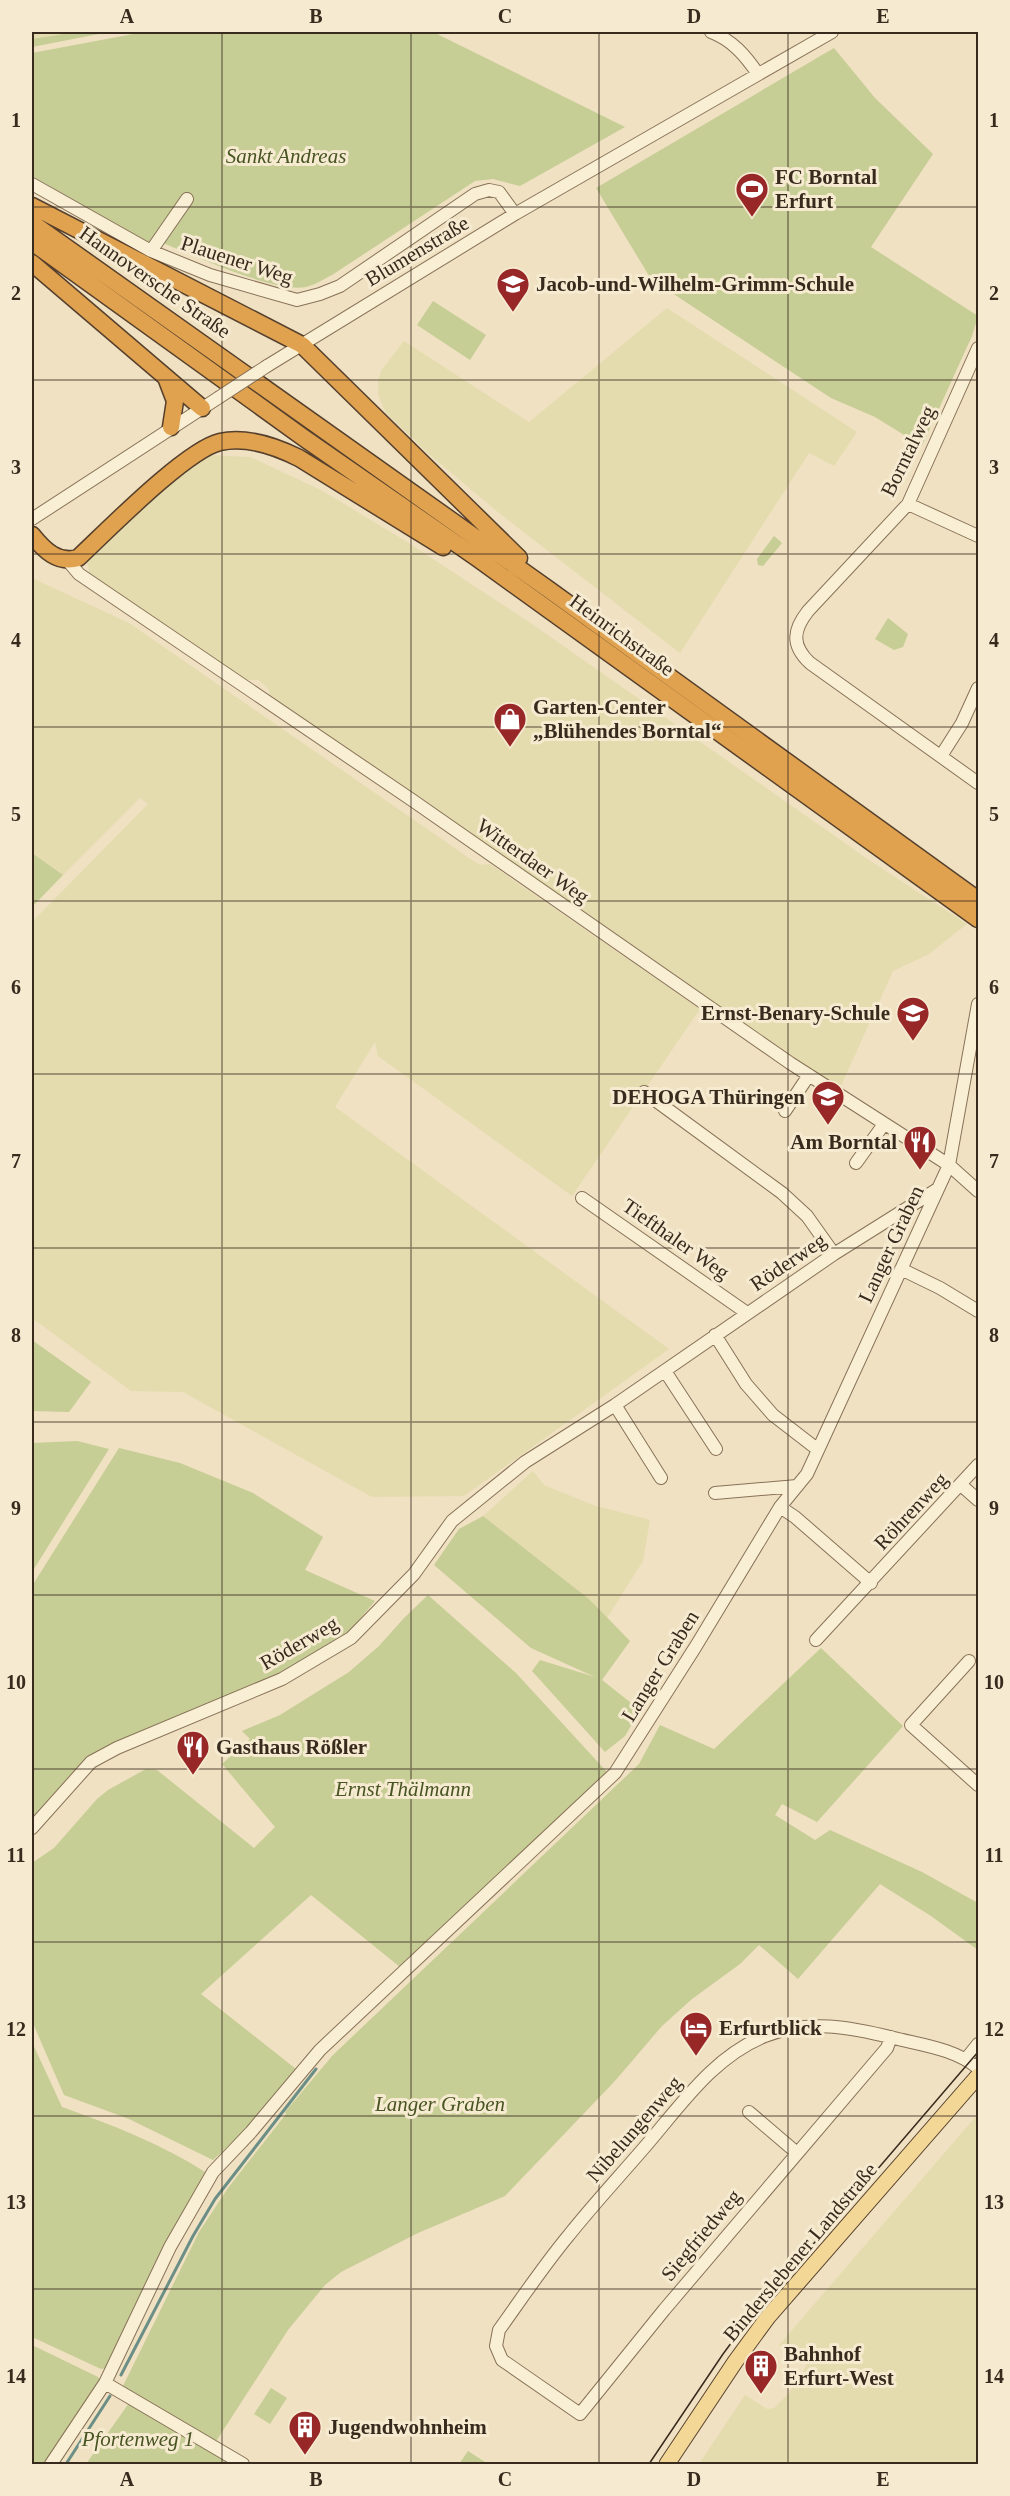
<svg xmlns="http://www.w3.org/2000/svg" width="1010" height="2496" font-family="Georgia,serif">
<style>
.farmland{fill:#e4dcae}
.green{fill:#c6cd95}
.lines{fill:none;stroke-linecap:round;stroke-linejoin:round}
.stream{stroke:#6b8f86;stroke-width:3}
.minor-casing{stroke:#887258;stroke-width:14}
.major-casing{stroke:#56402d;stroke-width:17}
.highway-casing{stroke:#56402d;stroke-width:19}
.minor{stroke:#f9efd4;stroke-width:12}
.major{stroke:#f3d797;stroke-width:15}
.highway{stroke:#e0a24f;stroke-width:16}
.tram{stroke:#382a1d;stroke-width:1.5}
.minor-bridge-casing{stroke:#887258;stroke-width:14;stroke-linecap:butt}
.minor-bridge{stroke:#f9efd4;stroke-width:12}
.grid{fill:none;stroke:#382a1d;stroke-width:1.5;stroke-opacity:0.55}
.labels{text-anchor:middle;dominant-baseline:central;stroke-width:6;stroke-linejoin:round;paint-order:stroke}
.park-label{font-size:21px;font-style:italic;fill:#485523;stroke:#f6ebd1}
.poi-label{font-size:21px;font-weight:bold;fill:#382a1d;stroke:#f6ebd1;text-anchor:start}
.street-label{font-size:21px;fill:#382a1d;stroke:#f6ebd1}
.neatline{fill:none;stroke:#382a1d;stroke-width:2}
.grid-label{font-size:20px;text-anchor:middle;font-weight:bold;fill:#382a1d}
</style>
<rect width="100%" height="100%" fill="#efe1c1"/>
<path class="farmland" d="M32 32H76L32 39Z
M667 308 857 432 834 466 809 453 680 653 499 513 429 454 386 413 378 395V380L381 371 404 341 529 422Z
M204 455 250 457 321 490 404 540 532 624 869 860 967 924 929 954 893 971 840 1088 707 999 271 699 268 688 258 680H242L90 575 86 558 187 466Z
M32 578 129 623 472 860 480 865 490 864 700 1009 572 1196 378 1056 375 1042 335 1107 669 1349 464 1496 372 1497 183 1392 131 1391 32 1318V922L148 804 140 798 63 875 32 853Z
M533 1471 544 1485 593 1505 650 1520 643 1561 607 1618 589 1599 483 1516Z
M978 2114V2464H699L745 2395 767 2409 774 2408 789 2393 805 2369 807 2362 779 2345Z"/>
<path class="green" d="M76 32H109L32 47V39Z
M144 32H433L625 127 520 186 493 179 475 181 332 275C324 279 315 285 306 287 275 293 195 256 163 243H149L32 176V53Z
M834 48 875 98 933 154 871 247 978 316 972 336 922 446 875 417 831 398 651 279 596 188Z
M433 301 486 335 470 360 417 325Z
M774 536 782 543 763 566 758 565 757 559Z
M888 618 908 634 903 647 894 650 875 639Z
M32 853 63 875 32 907Z
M32 1340 91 1382 69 1412 32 1411Z
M77 1441 109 1449 32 1572V1443Z
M119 1448 180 1463 253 1493 323 1537 305 1570 375 1601 348 1633 274 1677 88 1758 32 1822V1586Z
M483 1516 589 1599 630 1641 602 1680 640 1710 625 1736 605 1752 532 1671 540 1660 595 1677 531 1648 434 1565 459 1529Z
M428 1595 516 1673 607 1772 400 1967 311 1895 201 1994 296 2069 247 2129 213 2160 129 2119 64 2095 32 2021V1863L54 1848 97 1799 108 1790 146 1769 157 1770 254 1848 275 1827 222 1764 250 1739 242 1731 280 1715 349 1672 379 1646 404 1618Z
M821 1648 903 1726 817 1822 782 1804 775 1815 815 1840 830 1830 922 1872 978 1903V1950L931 1916 880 1884 798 1979 759 1945 740 1964 692 1999 662 2026 614 2082 505 2196 418 2233 341 2272 325 2285 288 2330 215 2443 122 2388 199 2232 228 2188 286 2114 285 2112 333 2055 639 1764 660 1725 714 1749Z
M32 2042 62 2107C112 2125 160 2143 205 2172L164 2245 106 2368 101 2369 32 2337Z
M32 2345 98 2377 100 2380 45 2464H32Z
M271 2388 287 2398 270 2424 254 2414Z
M129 2403 236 2464H86Z
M468 2451 485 2462 484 2464H459Z"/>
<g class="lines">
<path class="stream" d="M121 2375 193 2236 215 2199 316 2069
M66 2464 110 2396"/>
<g class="minor-casing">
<path id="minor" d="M711 32C732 40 745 55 758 74
M32 184 151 251 210 275 297 300 320 294 340 286 475 194 489 190 499 192 515 214
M151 251 187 199
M978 348 908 504 808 611C793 630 791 645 810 663L978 783
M267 366 515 214 832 32
M908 504 978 536
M32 519 218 398
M68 561 79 574 412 800 790 1063 949 1165 978 1191
M941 756 962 723 978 688
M644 1092 782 1193 807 1216 834 1254
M785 1111 809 1075
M856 1163 884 1124
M582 1198 747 1313
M901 1269 940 1288 978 1311
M715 1335 746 1384 773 1415 817 1449
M665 1371 716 1449
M615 1405 661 1478
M961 1485 978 1500
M715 1493 797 1486
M780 1507 795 1517 871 1583
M816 1640 978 1465
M969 1661 911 1725 978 1785
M32 1828 91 1762 117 1748 282 1679 351 1638 414 1574 452 1521 525 1462 615 1405 834 1254 936 1190
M891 2037 887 2048 664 2310 580 2414 502 2360 496 2346 499 2330C522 2298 544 2265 569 2235 592 2206 618 2178 643 2149 679 2108 712 2057 765 2036 808 2019 850 2027 894 2038 922 2045 955 2049 978 2068
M966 2059 978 2044
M749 2112 797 2153
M105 2383 243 2464
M51 2464 105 2383 170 2247 213 2172 251 2132 320 2050 615 1773 696 1646 780 1507 807 1474 949 1165 978 1004"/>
</g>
<g class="major-casing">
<path id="major" d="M667 2464 735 2362 768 2317 978 2076"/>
</g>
<g class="highway-casing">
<path id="highway" d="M32 206 302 345 519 558
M32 223 548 589 978 900
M32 242 304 438 477 558 978 919
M32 263 202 408
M167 380 175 401 171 427
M32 535C44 550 58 564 78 558 107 531 186 450 220 442 247 436 275 446 299 458L443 547"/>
</g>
<use href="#minor" class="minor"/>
<use href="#major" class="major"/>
<use href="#highway" class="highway"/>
<path class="tram" d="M649 2464 723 2354 749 2319 978 2052"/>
<g class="minor-bridge-casing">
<path id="minor-bridge" d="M218 398 267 366"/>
</g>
<use href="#minor-bridge" class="minor-bridge"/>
</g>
<path class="grid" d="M222 32V2464M411 32V2464M599 32V2464M788 32V2464M32 207H978M32 380H978M32 554H978M32 727H978M32 901H978M32 1074H978M32 1248H978M32 1422H978M32 1595H978M32 1769H978M32 1942H978M32 2116H978M32 2289H978"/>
<defs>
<g id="stadium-pin" transform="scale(1.725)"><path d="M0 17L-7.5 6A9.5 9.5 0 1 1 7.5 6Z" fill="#982727" stroke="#f6ebd1"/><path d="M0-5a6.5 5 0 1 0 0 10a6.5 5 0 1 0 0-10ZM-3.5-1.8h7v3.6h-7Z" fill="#fff"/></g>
<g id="school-pin" transform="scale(1.725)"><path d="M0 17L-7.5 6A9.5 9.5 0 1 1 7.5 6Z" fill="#982727" stroke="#f6ebd1"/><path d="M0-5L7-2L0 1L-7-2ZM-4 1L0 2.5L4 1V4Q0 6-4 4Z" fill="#fff"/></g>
<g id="shop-pin" transform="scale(1.725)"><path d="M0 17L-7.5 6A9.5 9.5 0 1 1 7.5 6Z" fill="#982727" stroke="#f6ebd1"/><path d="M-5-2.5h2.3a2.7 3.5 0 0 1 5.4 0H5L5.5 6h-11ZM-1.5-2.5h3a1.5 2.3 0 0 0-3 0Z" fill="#fff"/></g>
<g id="restaurant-pin" transform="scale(1.725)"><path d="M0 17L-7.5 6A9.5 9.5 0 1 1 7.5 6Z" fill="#982727" stroke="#f6ebd1"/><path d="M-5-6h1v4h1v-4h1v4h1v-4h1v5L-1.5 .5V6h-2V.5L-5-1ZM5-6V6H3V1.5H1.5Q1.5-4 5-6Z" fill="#fff"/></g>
<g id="hotel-pin" transform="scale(1.725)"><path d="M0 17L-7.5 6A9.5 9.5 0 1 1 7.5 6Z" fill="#982727" stroke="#f6ebd1"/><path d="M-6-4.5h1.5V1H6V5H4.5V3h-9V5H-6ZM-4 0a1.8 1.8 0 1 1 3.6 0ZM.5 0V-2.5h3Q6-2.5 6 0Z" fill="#fff"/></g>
<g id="building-pin" transform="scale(1.725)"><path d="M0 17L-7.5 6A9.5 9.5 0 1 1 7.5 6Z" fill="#982727" stroke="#f6ebd1"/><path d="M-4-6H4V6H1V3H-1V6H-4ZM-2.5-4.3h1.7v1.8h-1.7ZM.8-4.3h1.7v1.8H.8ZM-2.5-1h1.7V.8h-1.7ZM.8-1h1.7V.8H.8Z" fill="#fff"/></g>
</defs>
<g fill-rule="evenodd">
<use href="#stadium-pin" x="752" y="189"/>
<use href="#school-pin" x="513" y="284"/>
<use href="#shop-pin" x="510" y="719"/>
<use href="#school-pin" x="913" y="1013"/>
<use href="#school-pin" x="828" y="1097"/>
<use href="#restaurant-pin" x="920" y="1142"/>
<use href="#restaurant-pin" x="193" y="1747"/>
<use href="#hotel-pin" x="696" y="2028"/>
<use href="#building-pin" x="761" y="2366"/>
<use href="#building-pin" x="305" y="2427"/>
</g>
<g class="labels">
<g class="park-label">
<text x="286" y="156">Sankt Andreas</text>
<text x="403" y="1789">Ernst Thälmann</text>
<text x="440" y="2104">Langer Graben</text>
<text x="138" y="2439">Pfortenweg 1</text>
</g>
<g class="poi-label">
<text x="775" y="177">FC Borntal<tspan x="775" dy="24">Erfurt</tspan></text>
<text x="536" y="284">Jacob-und-Wilhelm-Grimm-Schule</text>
<text x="533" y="707">Garten-Center<tspan x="533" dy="24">„Blühendes Borntal“</tspan></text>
<text x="890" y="1013" text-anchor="end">Ernst-Benary-Schule</text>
<text x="805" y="1097" text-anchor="end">DEHOGA Thüringen</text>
<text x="897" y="1142" text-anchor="end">Am Borntal</text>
<text x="216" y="1747">Gasthaus Rößler</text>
<text x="719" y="2028">Erfurtblick</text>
<text x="784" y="2354">Bahnhof<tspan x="784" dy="24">Erfurt-West</tspan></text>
<text x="328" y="2427">Jugendwohnheim</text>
</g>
<g class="street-label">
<text transform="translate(417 251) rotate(-31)">Blumenstraße</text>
<text transform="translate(237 260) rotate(18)">Plauener Weg</text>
<text transform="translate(155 282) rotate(35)">Hannoversche Straße</text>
<text transform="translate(908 451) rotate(-64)">Borntalweg</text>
<text transform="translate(622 635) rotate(36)">Heinrichstraße</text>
<text transform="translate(533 861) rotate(35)">Witterdaer Weg</text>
<text transform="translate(676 1239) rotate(35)">Tiefthaler Weg</text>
<text transform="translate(891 1244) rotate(-65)">Langer Graben</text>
<text transform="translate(788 1262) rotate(-34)">Röderweg</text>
<text transform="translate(911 1511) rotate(-47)">Röhrenweg</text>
<text transform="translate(299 1643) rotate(-30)">Röderweg</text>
<text transform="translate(660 1666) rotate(-58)">Langer Graben</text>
<text transform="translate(634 2129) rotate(-49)">Nibelungenweg</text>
<text transform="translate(701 2235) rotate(-50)">Siegfriedweg</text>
<text transform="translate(800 2252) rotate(-50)">Binderslebener Landstraße</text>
</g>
</g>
<rect width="1010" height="2496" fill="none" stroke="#f6ebd1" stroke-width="66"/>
<rect x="33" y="33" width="944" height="2430" class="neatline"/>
<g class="grid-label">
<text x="127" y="23">A</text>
<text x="316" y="23">B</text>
<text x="505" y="23">C</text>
<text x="694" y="23">D</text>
<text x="883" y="23">E</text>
<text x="16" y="127">1</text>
<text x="994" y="127">1</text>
<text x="16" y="300">2</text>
<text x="994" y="300">2</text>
<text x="16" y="474">3</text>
<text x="994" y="474">3</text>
<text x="16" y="647">4</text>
<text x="994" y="647">4</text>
<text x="16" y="821">5</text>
<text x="994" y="821">5</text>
<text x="16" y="994">6</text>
<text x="994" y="994">6</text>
<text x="16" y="1168">7</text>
<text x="994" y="1168">7</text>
<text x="16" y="1342">8</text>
<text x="994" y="1342">8</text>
<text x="16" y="1515">9</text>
<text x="994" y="1515">9</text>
<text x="16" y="1689">10</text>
<text x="994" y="1689">10</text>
<text x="16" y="1862">11</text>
<text x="994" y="1862">11</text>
<text x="16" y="2036">12</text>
<text x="994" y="2036">12</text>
<text x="16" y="2209">13</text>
<text x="994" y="2209">13</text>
<text x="16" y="2383">14</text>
<text x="994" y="2383">14</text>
<text x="127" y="2486">A</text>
<text x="316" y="2486">B</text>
<text x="505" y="2486">C</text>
<text x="694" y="2486">D</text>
<text x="883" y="2486">E</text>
</g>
</svg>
